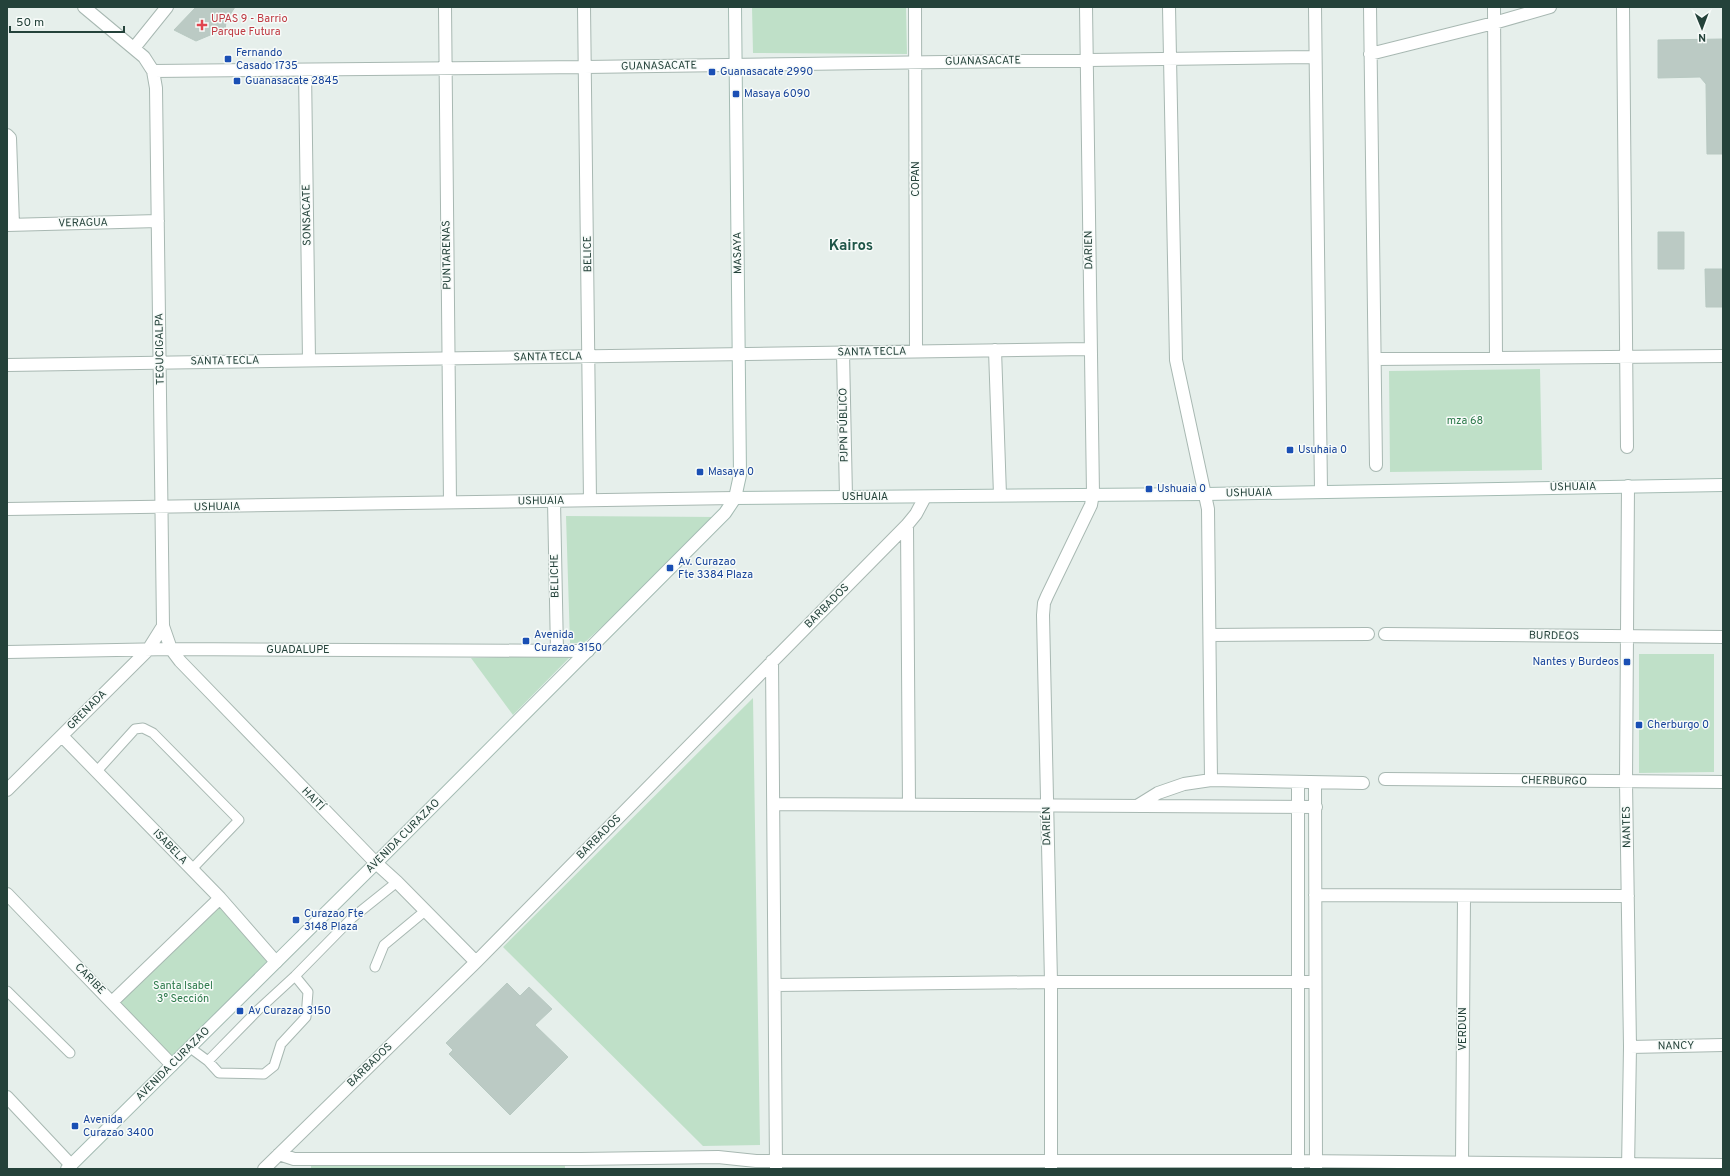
<svg xmlns="http://www.w3.org/2000/svg" width="1730" height="1176" font-family="Overpass,sans-serif">
<style>
.green{fill:#bfe0c8}
.building{fill:#bbcac4;stroke:#b8c9c2}
.lines{fill:none;stroke-linecap:round;stroke-linejoin:round}
.lane-casing{stroke:#a8b8b2;stroke-width:11}
.street-casing{stroke:#a8b8b2;stroke-width:14}
.secondary-casing{stroke:#a4bbb3;stroke-width:14}
.lane{stroke:#fff;stroke-width:9}
.street{stroke:#fff;stroke-width:12}
.secondary{stroke:#fff;stroke-width:12}
.health-dot{fill:#e0444e;stroke:#f7fbf9;stroke-width:1.5}
.transit-dot{fill:#1a4fb4;stroke:#f7fbf9;stroke-width:1.5}
.labels{text-anchor:middle;dominant-baseline:central;stroke-width:3;stroke-linejoin:round;paint-order:stroke}
.health-label{font-size:11px;fill:#be3a42;stroke:#f7fbf9;text-anchor:start}
.transit-label{font-size:11px;fill:#164399;stroke:#f7fbf9;text-anchor:start}
.street-label{font-size:11px;fill:#24423a;stroke:#f7fbf9}
.park-label{font-size:11px;fill:#2d7a4b;stroke:#f7fbf9}
.district-label{font-size:15px;font-weight:bold;fill:#1f5548;stroke:#f7fbf9}
</style>
<rect width="100%" height="100%" fill="#e6efeb"/>
<path class="green" d="M752 7H906L907 54 753 53Z
M1540 369 1542 470 1390 472 1389 371Z
M566 516 718 517 662 572 584 643H570Z
M1639 654H1714V772L1639 773Z
M572 655 513 715 471 658Z
M753 698 760 1145 703 1146 503 947Z
M219 905 272 959 171 1059 116 1004Z
M311 1166H565V1169H311Z"/>
<path class="building" d="M196 7H235L226 21 225 32 215 33 196 41 174 30Z
M1723 39V154H1707L1706 84 1700 77 1658 78V40Z
M1658 232H1684V269H1658Z
M1705 269H1723V307H1706Z
M507 983 520 996 529 987 552 1009 535 1025 568 1057 510 1115 449 1054 453 1050 446 1043Z"/>
<g class="lines">
<g class="lane-casing">
<path id="lane" d="M97 771 135 729 143 728 153 733 239 820 192 869
M375 967 384 945 425 911
M7 991 70 1053
M189 1047 208 1061 219 1073 264 1074 274 1066 281 1044 306 1017 308 992 295 976
M208 1061 258 1010 295 976 352 918 397 882"/>
</g>
<g class="street-casing">
<path id="street" d="M84 7 144 57 153 71 156 88 163 626 171 649 180 661 376 863 397 882 476 962
M445 7 450 502
M584 7 590 500
M915 7 916 351
M1169 7 1176 360 1208 509 1211 780
M1315 7 1321 491
M1370 7 1376 465
M1494 7 1496 358
M1623 7 1627 447
M134 48 167 7
M1370 54 1494 23 1550 7
M305 70 309 360
M153 71 585 67 1315 57
M7 135 10 138 13 225
M7 225 158 221
M995 350 1000 495
M843 352 846 497
M1375 359 1723 356
M7 365 1090 349
M1628 486 1626 782 1630 1047 1628 1169
M554 501 557 651
M7 509 735 498
M907 525 909 805
M1385 634 1723 637
M1210 635 1368 634
M7 652 171 649 588 651
M772 661 776 1168
M62 736 220 898 276 962
M1385 779 1723 782
M1298 782V1169
M1315 783 1316 1169
M7 790 148 650 163 626
M773 804 1316 807
M1137 806 1158 793 1184 784 1211 780 1363 783
M7 894 172 1065
M1315 895 1628 896
M775 985 1051 982H1315
M112 1002 220 898
M1630 1047 1723 1045
M7 1097 71 1165
M279 1154 294 1159H581L718 1157 756 1161H1298L1723 1165
M1462 1162 1464 897
M1051 1168V982L1043 615 1044 603 1047 596 1091 505 1093 494 1086 7
M264 1169 476 962 907 525 916 514 925 497"/>
</g>
<g class="secondary-casing">
<path id="secondary" d="M735 498 1206 494 1723 485
M67 1169 376 863 725 513 735 498 740 475 735 7"/>
</g>
<use href="#lane" class="lane"/>
<use href="#street" class="street"/>
<use href="#secondary" class="secondary"/>
</g>
<path class="health-dot" d="M200 19h4v4h4v4h-4v4h-4v-4h-4v-4h4z"/>
<g class="transit-dot">
<rect x="224" y="55" width="8" height="8" rx="2"/>
<rect x="708" y="68" width="8" height="8" rx="2"/>
<rect x="233" y="77" width="8" height="8" rx="2"/>
<rect x="732" y="90" width="8" height="8" rx="2"/>
<rect x="1286" y="446" width="8" height="8" rx="2"/>
<rect x="696" y="468" width="8" height="8" rx="2"/>
<rect x="1145" y="485" width="8" height="8" rx="2"/>
<rect x="666" y="564" width="8" height="8" rx="2"/>
<rect x="522" y="637" width="8" height="8" rx="2"/>
<rect x="1623" y="658" width="8" height="8" rx="2"/>
<rect x="1635" y="721" width="8" height="8" rx="2"/>
<rect x="292" y="916" width="8" height="8" rx="2"/>
<rect x="236" y="1007" width="8" height="8" rx="2"/>
<rect x="71" y="1122" width="8" height="8" rx="2"/>
</g>
<g class="labels">
<g class="health-label">
<text x="211" y="19">UPAS 9 - Barrio<tspan x="211" dy="13">Parque Futura</tspan></text>
</g>
<g class="transit-label">
<text x="236" y="53">Fernando<tspan x="236" dy="13">Casado 1735</tspan></text>
<text x="720" y="72">Guanasacate 2990</text>
<text x="245" y="81">Guanasacate 2845</text>
<text x="744" y="94">Masaya 6090</text>
<text x="1298" y="450">Usuhaia 0</text>
<text x="708" y="472">Masaya 0</text>
<text x="1157" y="489">Ushuaia 0</text>
<text x="678" y="562">Av. Curazao<tspan x="678" dy="13">Fte 3384 Plaza</tspan></text>
<text x="534" y="635">Avenida<tspan x="534" dy="13">Curazao 3150</tspan></text>
<text x="1619" y="662" text-anchor="end">Nantes y Burdeos</text>
<text x="1647" y="725">Cherburgo 0</text>
<text x="304" y="914">Curazao Fte<tspan x="304" dy="13">3148 Plaza</tspan></text>
<text x="248" y="1011">Av Curazao 3150</text>
<text x="83" y="1120">Avenida<tspan x="83" dy="13">Curazao 3400</tspan></text>
</g>
<g class="street-label">
<text transform="translate(983 61) rotate(-1)">GUANASACATE</text>
<text transform="translate(659 66) rotate(-1)">GUANASACATE</text>
<text transform="translate(916 179) rotate(-90)">COPAN</text>
<text transform="translate(307 215) rotate(-91)">SONSACATE</text>
<text transform="translate(83 223) rotate(-1)">VERAGUA</text>
<text transform="translate(1089 250) rotate(-91)">DARIEN</text>
<text transform="translate(738 253) rotate(-91)">MASAYA</text>
<text transform="translate(588 254) rotate(-91)">BELICE</text>
<text transform="translate(447 255) rotate(-91)">PUNTARENAS</text>
<text transform="translate(160 349) rotate(-91)">TEGUCIGALPA</text>
<text transform="translate(872 352) rotate(-1)">SANTA TECLA</text>
<text transform="translate(548 357) rotate(-1)">SANTA TECLA</text>
<text transform="translate(225 361) rotate(-1)">SANTA TECLA</text>
<text transform="translate(844 425) rotate(-91)">PJPN PÚBLICO</text>
<text transform="translate(1573 487) rotate(-1)">USHUAIA</text>
<text transform="translate(1249 493) rotate(-1)">USHUAIA</text>
<text x="865" y="497">USHUAIA</text>
<text transform="translate(541 501) rotate(-1)">USHUAIA</text>
<text transform="translate(217 507) rotate(-1)">USHUAIA</text>
<text transform="translate(555 576) rotate(-91)">BELICHE</text>
<text transform="translate(827 606) rotate(-45)">BARBADOS</text>
<text transform="translate(1554 636) rotate(1)">BURDEOS</text>
<text x="298" y="650">GUADALUPE</text>
<text transform="translate(87 710) rotate(-45)">GRENADA</text>
<text transform="translate(1554 781) rotate(1)">CHERBURGO</text>
<text transform="translate(313 799) rotate(46)">HAITÍ</text>
<text transform="translate(1047 826) rotate(-91)">DARIÉN</text>
<text transform="translate(1627 827) rotate(-91)">NANTES</text>
<text transform="translate(403 836) rotate(-45)">AVENIDA CURAZAO</text>
<text transform="translate(599 837) rotate(-45)">BARBADOS</text>
<text transform="translate(170 847) rotate(46)">ISABELA</text>
<text transform="translate(90 979) rotate(46)">CARIBE</text>
<text transform="translate(1463 1029) rotate(-90)">VERDUN</text>
<text transform="translate(1676 1046) rotate(-1)">NANCY</text>
<text transform="translate(173 1064) rotate(-45)">AVENIDA CURAZAO</text>
<text transform="translate(370 1065) rotate(-44)">BARBADOS</text>
</g>
<g class="park-label">
<text x="1465" y="421">mza 68</text>
<text x="183" y="986">Santa Isabel<tspan x="183" dy="13">3° Sección</tspan></text>
</g>
<g class="district-label">
<text x="851" y="246">Kairos</text>
</g>
</g>
<rect width="1730" height="1176" fill="none" stroke="#24423a" stroke-width="16"/>
<g transform="translate(1702 28) rotate(179)" stroke="#f7fbf9" stroke-width="3" paint-order="stroke">
<path d="M0-3L7 15L0 10L-7 15Z" fill="#24423a"/>
<text y="-6" font-size="11" font-weight="bold" text-anchor="middle" fill="#24423a">N</text>
</g>
<path d="M10 26v6h114v-6" fill="none" stroke="#24423a" stroke-width="2"/>
<text x="16" y="26" font-size="12" fill="#24423a" stroke="#f7fbf9" stroke-width="3" paint-order="stroke">50 m</text>
</svg>
